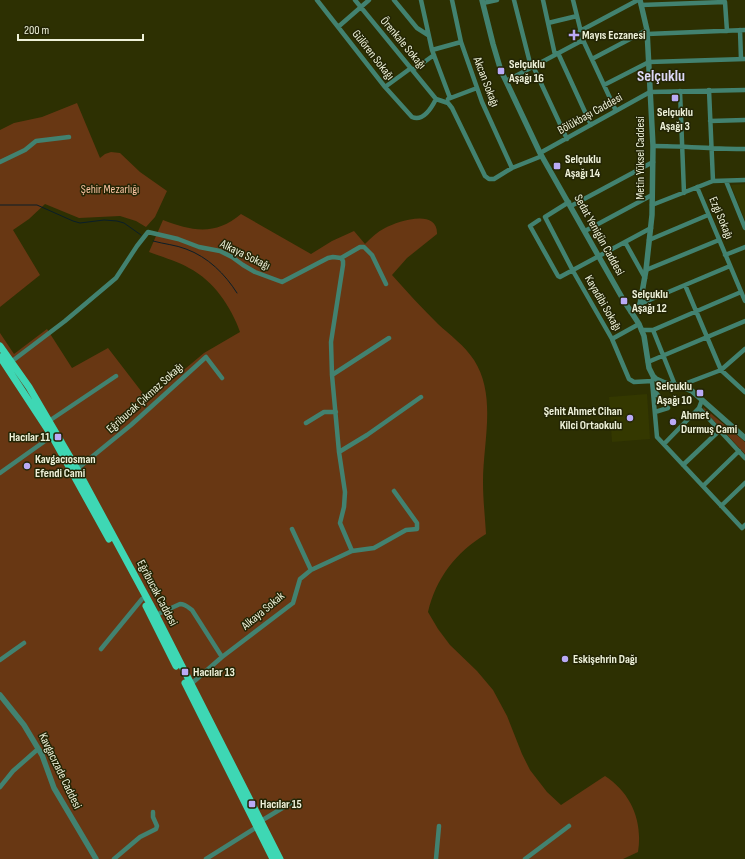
<svg xmlns="http://www.w3.org/2000/svg" width="745" height="859" font-family="'Sofia Sans Condensed',sans-serif">
<style>
.built{fill:#343800}
.green{fill:#683713}
.lines{fill:none;stroke-linecap:round;stroke-linejoin:round}
.stream{stroke:#0a1e28;stroke-width:1}
.minor{stroke:#428270;stroke-width:4.5}
.tertiary{stroke:#428270;stroke-width:5.5}
.primary{stroke:#3ed7b4;stroke-width:7}
.poi-dot{fill:#baaaf6;stroke:#232505;stroke-width:1.5}
.labels{text-anchor:middle;dominant-baseline:central;stroke-width:3;stroke-linejoin:round;paint-order:stroke}
.poi-label{font-size:12px;font-weight:bold;fill:#eef1d9;stroke:#232505;text-anchor:start}
.street-label{font-size:12px;fill:#eef1d9;stroke:#232505}
.park-label{font-size:12px;fill:#f6c1a0;stroke:#232505}
.district-label{font-size:16px;font-weight:bold;fill:#ddd8f5;stroke:#232505}
</style>
<rect width="100%" height="100%" fill="#2d3002"/>
<path class="built" d="M745 184V220L731 185Z
M647 394 650 439 612 442 609 397Z"/>
<path class="green" d="M77 103 100 158 105 154 111 152 120 153 140 172 167 191 155 217 146 227 136 221 120 216 79 218 45 204 29 219 13 230 40 275 0 307V130L14 123 42 117Z
M241 214 311 254 332 241 354 231 365 244C371 238 377 232 385 228 398 221 438 208 437 234L407 258 392 275C407 292 422 308 438 324 450 335 465 346 474 360 497 396 483 442 483 482 483 499 485 517 486 534 456 552 436 578 428 612L438 629 450 645 477 671 493 690 507 716 522 754 530 770 547 792 561 805 605 776C631 793 643 821 638 852L623 859H0V333L14 354 47 329 72 368 108 348 148 400 204 353 240 332C231 307 214 281 189 268 177 261 162 257 149 252L163 220C191 231 216 236 241 214Z
M703 407 745 442V454L704 410Z"/>
<g class="lines">
<path class="stream" d="M0 205H37L73 221 80 223 104 220 117 221 124 223 141 235
M153 241C164 244 176 245 186 249 208 257 225 274 237 293"/>
<path class="minor" d="M317 0 385 87 412 117C423 122 432 107 436 99
M355 0 436 99
M394 0 417 28 428 35
M421 0 432 50 450 98
M452 0 461 42 482 102 512 168
M514 0 531 67
M543 0 555 55
M573 0 583 40 616 111
M724 0 725 2 727 31
M483 3 497 0
M641 5 725 2
M548 23 577 16
M338 27 369 0
M740 30 741 59
M580 31 638 0
M647 34 745 30
M432 50 461 42
M558 53 591 125
M592 59 647 30
M533 66 567 139
M413 70 434 55
M506 81 583 40
M604 85 649 62 745 59
M385 87 411 68
M709 90 713 181
M680 91 684 193
M436 99 448 103 452 108 485 176 489 179H494L512 168 542 156
M448 99 477 88
M710 121 745 120
M653 146C684 146 714 149 745 149
M540 153 650 92 745 90
M0 162 25 150 36 141 69 137
M726 181 745 228
M697 187 745 301
M569 202 545 217 573 271 612 339 629 379 634 382 652 381
M652 205 713 181 745 180
M571 206 653 162
M539 220 530 226 558 276 560 277 651 228
M585 231 652 195
M649 240 708 215
M625 242 645 278
M725 255 745 247
M341 258 360 247H364L372 255 386 284
M646 270 719 240
M685 285 721 370 745 392
M640 304 730 266
M641 330H653L741 292
M653 330 675 385
M612 339 639 324
M11 362 65 321 116 278 137 246 148 232 178 239 199 247 220 251 232 257 243 265 255 272 282 282 328 258 333 257 341 258 343 261V265L331 342 332 375 339 452 345 492 344 507 340 523 352 551
M648 362 745 321
M332 375 389 338
M653 379 652 381 657 437 742 528 745 525
M679 386 721 370 745 349
M653 389 668 408 655 412
M702 400 699 408 745 458
M49 421 116 376
M306 423 324 412H336
M664 444 699 408
M339 452 367 435 421 397
M683 465 720 430
M77 469 131 425 206 357 222 378
M0 473 52 436
M703 486 739 451
M721 506 745 483
M292 529 311 570
M156 615 180 604C185 604 188 607 192 610L222 657 293 603 300 579 311 570 352 551 374 548 406 530 417 529V523L394 491
M101 649 142 599
M0 660 24 643
M191 684 222 657
M0 787 13 771 38 749
M261 821 294 801
M114 859 140 837 156 829 157 826 153 817V812
M206 859 257 827
M436 859 439 826
M525 859 569 826"/>
<path class="tertiary" d="M482 0 493 44 501 71 506 81 540 153 624 301 639 324 644 336 649 368 653 376 656 379 665 383 679 386 692 391 745 438
M631 312 640 304 646 270 652 215 653 146 647 30 640 0
M0 695 24 725 42 755 54 788 96 859"/>
<path class="primary" d="M0 346 29 387 77 469 156 615 280 859
M0 357 52 436 109 539
M146 606 176 666
M185 683 273 859"/>
</g>
<g class="poi-dot">
<path d="M572 29h4v4h4v4h-4v4h-4v-4h-4v-4h4z"/>
<rect x="497" y="67" width="8" height="8" rx="2"/>
<rect x="671" y="94" width="8" height="8" rx="2"/>
<rect x="553" y="162" width="8" height="8" rx="2"/>
<rect x="620" y="297" width="8" height="8" rx="2"/>
<rect x="696" y="389" width="8" height="8" rx="2"/>
<circle cx="630" cy="418" r="4"/>
<circle cx="673" cy="422" r="4"/>
<rect x="54" y="433" width="8" height="8" rx="2"/>
<circle cx="27" cy="466" r="4"/>
<circle cx="565" cy="659" r="4"/>
<rect x="181" y="668" width="8" height="8" rx="2"/>
<rect x="248" y="800" width="8" height="8" rx="2"/>
</g>
<g class="labels">
<g class="poi-label">
<text x="582" y="35">Mayıs Eczanesi</text>
<text x="509" y="64">Selçuklu<tspan x="509" dy="14">Aşağı 16</tspan></text>
<text x="675" y="112" text-anchor="middle">Selçuklu<tspan x="675" dy="14">Aşağı 3</tspan></text>
<text x="565" y="159">Selçuklu<tspan x="565" dy="14">Aşağı 14</tspan></text>
<text x="632" y="294">Selçuklu<tspan x="632" dy="14">Aşağı 12</tspan></text>
<text x="692" y="386" text-anchor="end">Selçuklu<tspan x="692" dy="14">Aşağı 10</tspan></text>
<text x="622" y="411" text-anchor="end">Şehit Ahmet Cihan<tspan x="622" dy="14">Kilci Ortaokulu</tspan></text>
<text x="681" y="415">Ahmet<tspan x="681" dy="14">Durmuş Cami</tspan></text>
<text x="50" y="437" text-anchor="end">Hacılar 11</text>
<text x="35" y="459">Kavgacıosman<tspan x="35" dy="14">Efendi Cami</tspan></text>
<text x="573" y="659">Eskişehrin Dağı</text>
<text x="193" y="672">Hacılar 13</text>
<text x="260" y="804">Hacılar 15</text>
</g>
<g class="street-label">
<text transform="translate(403 43) rotate(50)">Örenkale Sokağı</text>
<text transform="translate(373 55) rotate(52)">Gülören Sokağı</text>
<text transform="translate(486 82) rotate(69)">Akcan Sokağı</text>
<text transform="translate(590 114) rotate(-29)">Bölükbaşı Caddesi</text>
<text transform="translate(640 158) rotate(-90)">Metin Yüksel Caddesi</text>
<text transform="translate(721 218) rotate(67)">Ezgi Sokağı</text>
<text transform="translate(599 235) rotate(61)">Sedat Yenigün Caddesi</text>
<text transform="translate(245 255) rotate(26)">Alkaya Sokağı</text>
<text transform="translate(603 303) rotate(60)">Kayadibi Sokağı</text>
<text transform="translate(145 398) rotate(-42)">Eğribucak Çıkmaz Sokağı</text>
<text transform="translate(157 593) rotate(62)">Eğribucak Caddesi</text>
<text transform="translate(263 611) rotate(-40)">Alkaya Sokak</text>
<text transform="translate(60 771) rotate(64)">Kavgacızade Caddesi</text>
</g>
<g class="park-label">
<text x="110" y="189">Şehir Mezarlığı</text>
</g>
<g class="district-label">
<text x="661" y="76">Selçuklu</text>
</g>
</g>
<path d="M18 34v6h125v-6" fill="none" stroke="#eef1d9" stroke-width="2"/>
<text x="24" y="34" font-size="12" fill="#eef1d9" stroke="#232505" stroke-width="3" paint-order="stroke">200 m</text>
</svg>
